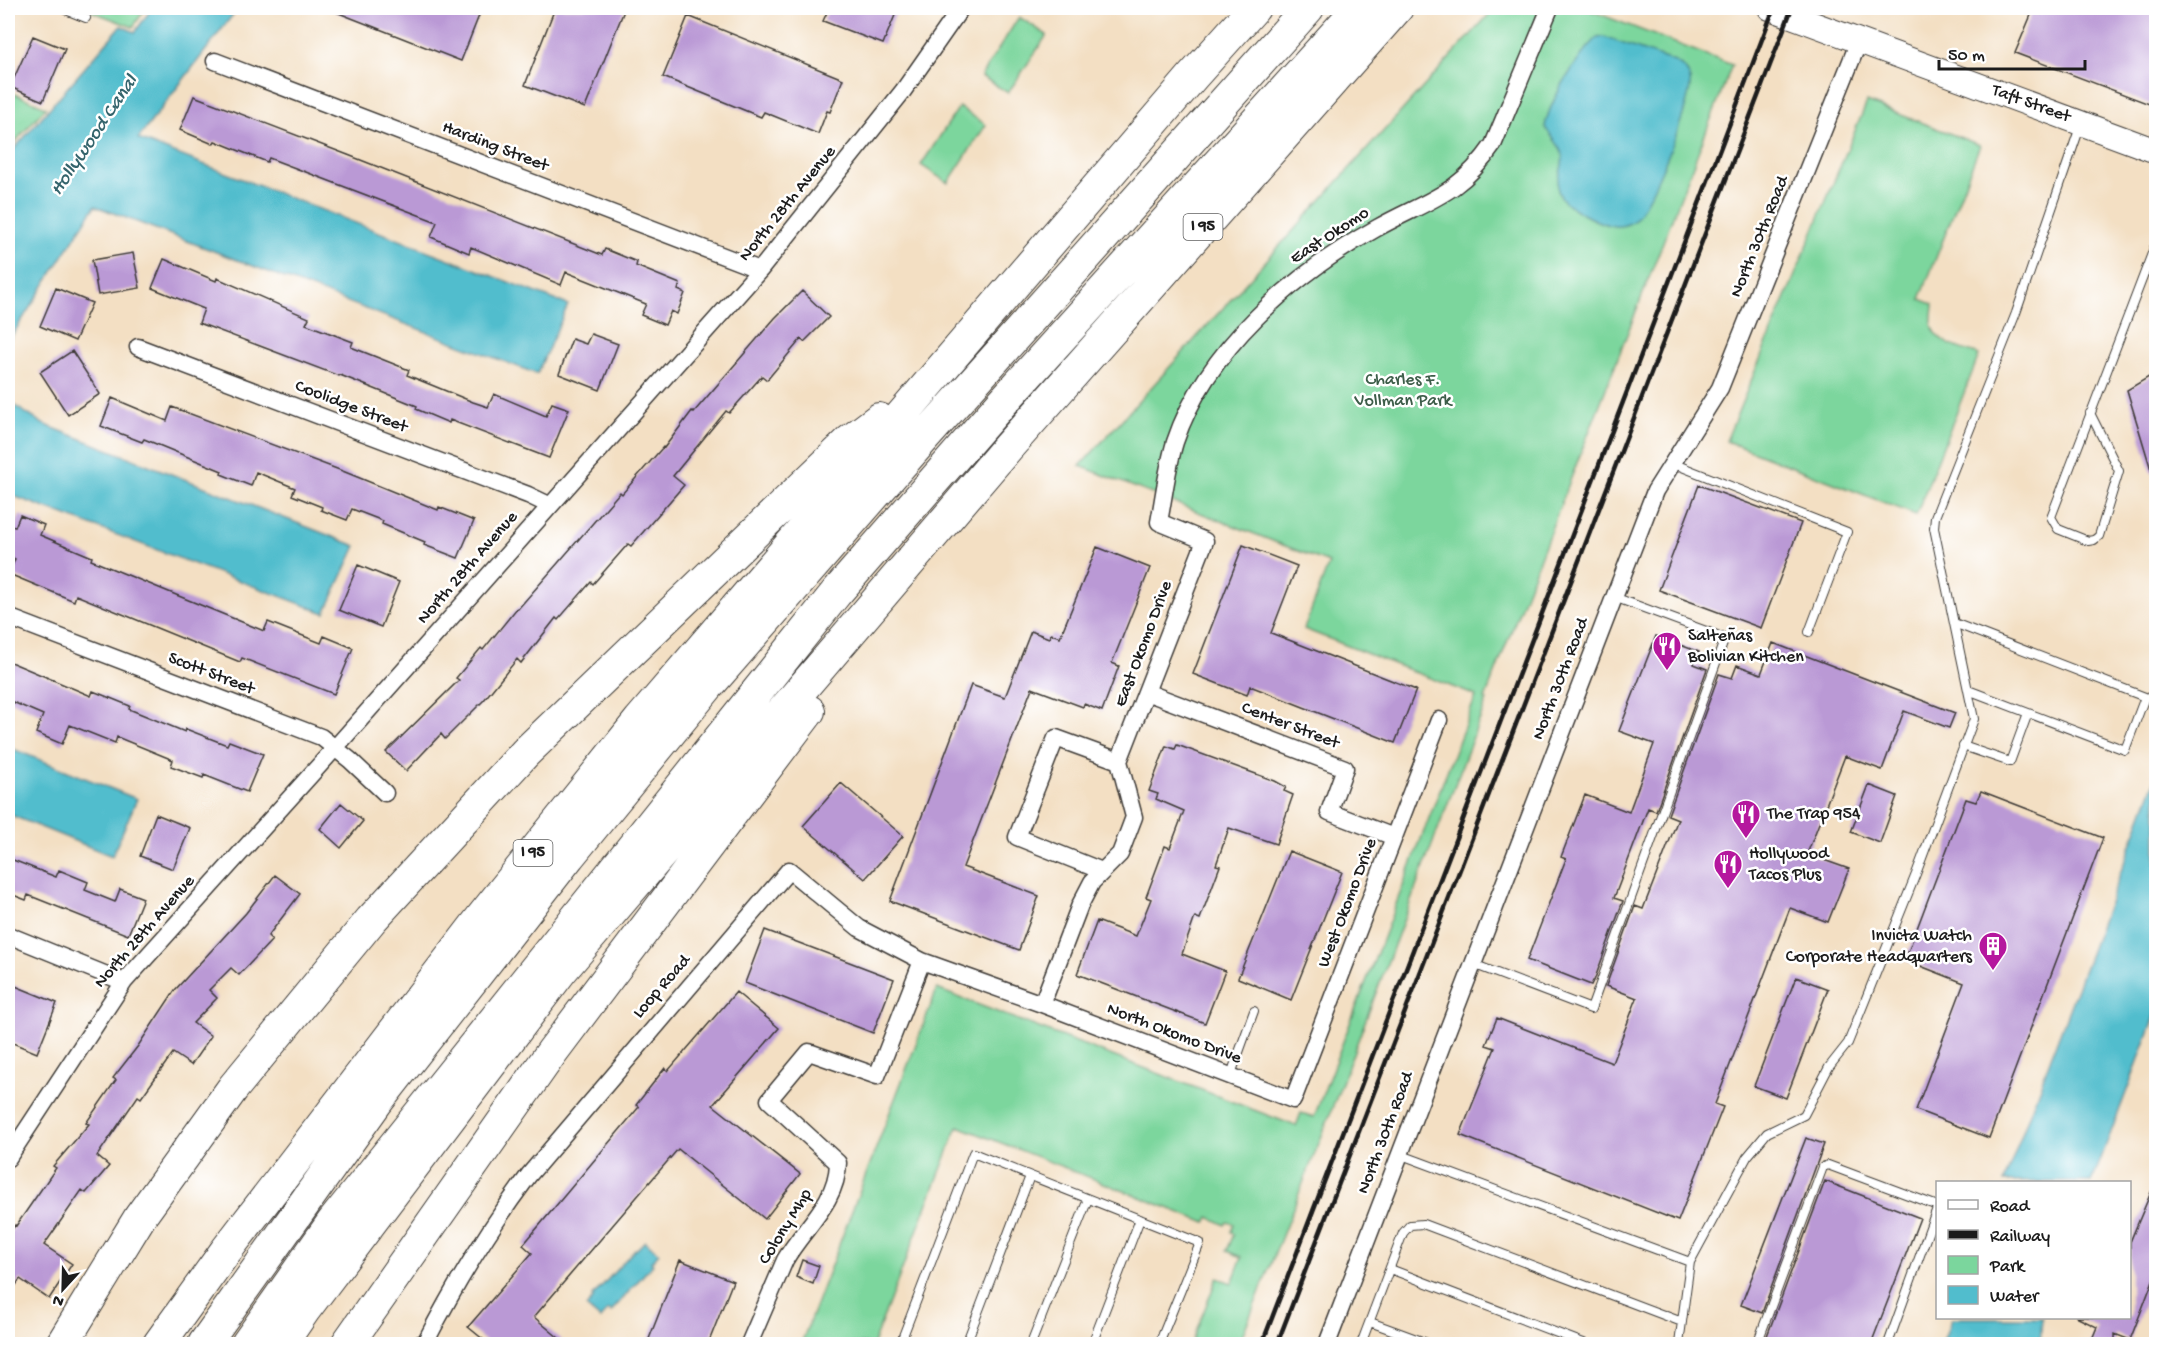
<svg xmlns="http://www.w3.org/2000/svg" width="2164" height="1352" font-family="'Gochi Hand',sans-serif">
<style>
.green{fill:#7bd69d;stroke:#4c795c;stroke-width:1.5}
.water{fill:#51bdcd;stroke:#366c74;stroke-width:1.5}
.building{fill:#ba99d5}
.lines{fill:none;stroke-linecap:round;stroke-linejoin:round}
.lane-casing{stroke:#3c3935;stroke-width:10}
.street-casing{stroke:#3c3935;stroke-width:19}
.secondary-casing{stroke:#3c3935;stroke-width:26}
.highway-casing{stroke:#3c3935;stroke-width:34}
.lane{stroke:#fff;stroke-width:8}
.street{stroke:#fff;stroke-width:16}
.secondary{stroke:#fff;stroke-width:24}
.highway{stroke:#fff;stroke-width:32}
.rail{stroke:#1c1c1c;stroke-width:4.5}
.labels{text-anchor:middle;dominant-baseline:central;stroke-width:5;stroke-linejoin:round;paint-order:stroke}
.shield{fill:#fff;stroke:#606060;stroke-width:1.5}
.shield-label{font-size:16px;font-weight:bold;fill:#1c1c1c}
.street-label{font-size:18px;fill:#1c1c1c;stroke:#fff}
.park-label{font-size:18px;fill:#3d5d49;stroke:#fff}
.poi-label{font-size:18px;fill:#1c1c1c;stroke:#fff;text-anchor:start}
.water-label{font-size:20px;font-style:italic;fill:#34646c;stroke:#fff}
</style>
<rect width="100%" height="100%" fill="#fff"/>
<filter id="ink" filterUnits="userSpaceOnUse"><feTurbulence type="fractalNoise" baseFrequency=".0167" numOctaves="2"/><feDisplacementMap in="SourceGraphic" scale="12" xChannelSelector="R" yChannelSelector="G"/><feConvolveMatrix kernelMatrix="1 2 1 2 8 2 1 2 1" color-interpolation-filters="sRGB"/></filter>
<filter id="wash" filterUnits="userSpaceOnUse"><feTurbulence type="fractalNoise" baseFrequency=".008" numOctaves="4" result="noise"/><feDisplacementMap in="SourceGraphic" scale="24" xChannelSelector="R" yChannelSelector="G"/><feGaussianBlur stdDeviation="1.35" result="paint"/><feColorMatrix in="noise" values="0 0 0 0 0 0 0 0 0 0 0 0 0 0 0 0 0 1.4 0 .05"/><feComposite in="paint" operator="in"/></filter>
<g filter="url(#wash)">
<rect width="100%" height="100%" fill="#f3dfc3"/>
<path class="green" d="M83 8H146L133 27Z
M1495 8H1584L1732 65 1485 699 1487 700 1321 1138 1239 1344H1191L1217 1278 1232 1283 1242 1257 1227 1251 1234 1234 1231 1232 1234 1224 1227 1222 1225 1225 1209 1217 1206 1223 958 1126 873 1344H801L937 989 1296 1126 1301 1113 1314 1117 1476 696 1304 629 1329 563 1080 466Z
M1019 17 1047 35 1008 93 981 76Z
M8 91 46 107 9 149 8 148Z
M1867 102 1980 145 1920 299 1933 304C1933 310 1931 318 1932 324 1936 344 1962 349 1979 355L1916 515 1726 441Z
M959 107 986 125 948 183 921 165Z"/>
<path class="water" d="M152 8H238L138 139 568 305 537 374 95 206 8 342V156L121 26 135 32Z
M1604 37 1675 62C1682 66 1689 71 1690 79 1694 99 1649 210 1632 222 1627 225 1619 227 1614 226 1599 224 1561 206 1558 190 1556 178 1565 166 1562 154 1560 144 1550 136 1545 127 1549 101 1578 56 1597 38Z
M8 391 15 406 43 424 356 546 325 613 8 494Z
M8 747 137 799 112 856 8 814Z
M2156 778V1014L2092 1182H2004Z
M645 1241 659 1253 651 1262 653 1264 611 1312 608 1310 600 1319 586 1307 594 1298 592 1297 635 1249 636 1250Z
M1952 1318H2042L2040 1344H1942Z"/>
<g id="blocks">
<path class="building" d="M326 8H482L461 61Z
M555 8H625L585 108 525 85Z
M829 8H898L883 44 823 21Z
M2034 8H2157V107L2015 53Z
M688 16 843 79 830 112 827 111 818 134 764 112 761 117 663 77Z
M33 36 65 49 43 101 10 87Z
M194 96 348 155 602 255 605 249 637 262 636 266 680 284 678 290 685 293 677 314 671 311 665 325 641 315 646 304 566 272 561 285 471 247 469 253 431 237 437 222 269 158 267 162 215 141 213 144 180 130Z
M133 253 140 288 98 295 92 260Z
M164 259 216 281 217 278 309 318 306 324 353 342 351 347 409 370 407 375 473 402 488 407 494 394 546 416 552 403 569 409 549 458 450 420 449 423 416 409 417 406 340 375 339 376 199 323 204 309 152 288Z
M56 288 92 303 75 341 40 326Z
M802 291 829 317 804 342 801 339 767 380 762 376 729 413 726 411 673 476 684 485 631 546 628 544 593 584 591 582 558 620 556 618 521 663 517 659 484 700 445 739 441 734 406 771 386 752 459 680 456 678 481 648 483 650 517 608 518 609 620 492 622 494 663 447 664 448 692 411 694 412 775 318Z
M591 334 618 344 600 390 559 374 572 339 586 344Z
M72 351 100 394 68 415 40 372Z
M2157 372V473H2152L2127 390Z
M112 398 167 421 172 407 345 472 438 510 439 507 474 521 458 558 424 545 425 542 382 524 383 521 352 509 347 520 321 510 322 507 292 495 295 488 256 472 251 486 221 474 222 471 144 439 142 442 101 426Z
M1699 485 1801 523 1761 628 1659 590Z
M20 515 44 525 40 535 92 557 91 560 264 631 268 622 321 643 324 636 353 648 334 694 242 658 240 662 76 595 74 601 9 574 15 559 8 556V525L15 527Z
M1243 545 1297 566 1271 633 1416 690 1395 743 1250 686 1247 695 1193 674Z
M1097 547 1150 568 1112 663 1119 666 1102 711 1084 704 1083 707 1032 688 963 867 1039 896 1019 950 890 901 971 685 1005 697 1031 631 1049 638 1051 634 1060 637Z
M358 565 399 582 381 627 339 610Z
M1656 636 1699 652 1694 664 1707 669 1656 811 1648 808 1614 898 1623 901 1594 981H1593L1591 985 1527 960 1566 859 1561 857 1585 795 1629 812 1654 744 1619 731Z
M1773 643 1955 713 1949 728 1904 711 1882 770 1845 756 1807 854 1849 869 1828 922 1790 908 1715 1104 1723 1107 1678 1221 1460 1135 1495 1048 1486 1045 1497 1018 1612 1063 1637 998 1606 986 1635 906 1643 909 1678 819 1668 815 1719 674 1732 678 1737 665 1761 674Z
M8 661 91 696 93 691 130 706 129 709 185 732 186 729 227 745 229 741 263 754 247 792 204 775 203 778 171 766 173 760 117 737 115 743 70 725 62 744 36 733 43 715 8 700Z
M1177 745 1275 781 1286 787 1284 791 1293 795 1276 844 1229 828 1216 865 1220 866 1200 919 1195 917 1182 954 1225 971 1205 1023 1077 974 1097 921 1136 936 1151 899 1146 897 1165 846 1170 848 1184 811 1156 799 1158 794 1149 791 1166 746 1175 749Z
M841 783 903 836 865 879 803 826Z
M1869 785 1897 796 1880 843 1851 832Z
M1981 791 2103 838 1989 1138 1916 1110 1964 983 1905 960 1966 799 1976 802Z
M341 803 363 821 341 848 320 829Z
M156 814 190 828 173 869 140 856Z
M1289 851 1342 872 1291 1000 1238 978Z
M8 858 56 877 59 870 88 882 85 890 115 902 120 889 143 898 128 935 28 895 26 900 8 893Z
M275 875 300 894 268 936 272 940 239 975 231 968 209 990 217 998 193 1023 211 1036 191 1065 173 1053 141 1098 138 1096 97 1156 109 1166 86 1193 82 1190 44 1245 72 1264 49 1299 20 1279 8 1297V1236L15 1225 16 1226 56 1168 53 1166 89 1124 86 1123 116 1080 113 1078 138 1046 175 990 246 913Z
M765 930 894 979 873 1033 745 983Z
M1796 977 1828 989 1786 1098 1754 1086Z
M8 983 57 1003 37 1053 8 1041Z
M736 992 779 1028 713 1105 800 1174 765 1219 678 1149 534 1317 566 1344H489L468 1327 532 1253 523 1245 639 1107 636 1105 665 1068 668 1071Z
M1806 1138 1824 1144 1762 1313 1741 1305Z
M2157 1178V1270L2130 1340 2115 1334V1344H2090L2097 1327 2076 1317H2130V1242Z
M1825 1181 1920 1218 1871 1344H1764Z
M680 1260 733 1281 708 1344H647Z
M802 1260 819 1266 813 1284 796 1277Z"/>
</g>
</g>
<g filter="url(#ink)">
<use href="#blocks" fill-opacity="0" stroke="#3c3935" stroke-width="1.5"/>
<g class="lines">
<g class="lane-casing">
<path id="lane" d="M61 8 86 18
M2090 413 2119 471 2099 536 2094 540 2088 541 2058 529 2051 517 2156 243
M1672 463 1847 532 1809 632
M1954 623 2145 697 2125 750 1968 690
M1963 746 2010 762 2028 713
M1473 964 1591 1009 1725 638 1614 597
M1230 1077 1254 1011
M1399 1154 1690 1262 1679 1344
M1690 1262 1747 1157 1767 1133 1804 1115 1829 1067 1848 1043 1916 874 1974 719 1934 528 1935 517 2016 313 2081 124
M1390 1269 1586 1344
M1370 1322 1430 1344
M900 1344 973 1153 1200 1243 1159 1344
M966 1344 1030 1176
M1031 1344 1088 1199
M1092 1344 1140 1219
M1361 1344 1403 1233 1410 1225 1423 1224 1682 1322
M1757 1344 1823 1167 1828 1165 1935 1205 1937 1208 1888 1344"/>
</g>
<g class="street-casing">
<path id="street" d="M215 61 760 270
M138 347 528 495 549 505
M8 617 321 737 350 760 385 793
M1146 692 1345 768 1329 812 1394 837
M1102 871 1017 837 1056 738 1119 761
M8 935 124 982
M1042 1004 1080 905 1092 882 1120 854 1134 817 1119 761 1205 541 1159 522C1164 496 1167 468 1175 442 1206 349 1294 274 1377 228 1427 200 1458 196 1493 145L1550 8
M8 1158 124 982 335 748 760 270 903 91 961 8
M421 1344 426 1341C456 1283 490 1227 529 1175L789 870 859 928 922 961 1042 1004 1293 1100 1439 720
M749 1344 785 1260C803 1228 837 1203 838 1163L769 1100 809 1052 877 1076 922 961
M1327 1344 1655 491 1720 388 1859 41"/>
</g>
<g class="secondary-casing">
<path id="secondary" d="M1770 8 2156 151"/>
</g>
<g class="highway-casing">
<path id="highway" d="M62 1344 140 1217 233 1088 371 920 525 753 850 441 879 419
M159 1344 225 1252 482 917 640 720 1193 76 1254 8
M204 1344 376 1103 569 856 708 686 924 438 1308 8
M247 1344 333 1222 836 593 1000 405 1359 8
M281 1344 305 1309 561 971 1008 447 1397 8
M347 1344 552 1052 809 711"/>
</g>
<use href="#lane" class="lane"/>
<use href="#street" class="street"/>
<use href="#secondary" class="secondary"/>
<use href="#highway" class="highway"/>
<path class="rail" d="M1262 1344 1774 8
M1277 1344 1792 8"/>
</g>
</g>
<defs>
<g id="restaurant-pin" transform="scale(1.5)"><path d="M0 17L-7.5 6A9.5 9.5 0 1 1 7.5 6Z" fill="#b5179e" stroke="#fff"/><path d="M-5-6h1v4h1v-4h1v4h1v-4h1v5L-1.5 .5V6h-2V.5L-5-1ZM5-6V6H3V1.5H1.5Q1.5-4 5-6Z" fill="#fff"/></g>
<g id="building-pin" transform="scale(1.5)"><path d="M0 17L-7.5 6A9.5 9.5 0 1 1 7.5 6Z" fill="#b5179e" stroke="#fff"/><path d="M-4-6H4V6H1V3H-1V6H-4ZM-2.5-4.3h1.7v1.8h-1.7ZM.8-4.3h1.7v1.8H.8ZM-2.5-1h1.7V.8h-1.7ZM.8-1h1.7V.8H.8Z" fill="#fff"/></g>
</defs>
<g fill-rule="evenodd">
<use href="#restaurant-pin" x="1667" y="646"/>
<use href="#restaurant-pin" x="1746" y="814"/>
<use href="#restaurant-pin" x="1728" y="864"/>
<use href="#building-pin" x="1993" y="946"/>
</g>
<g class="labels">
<g class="shield">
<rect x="1183.5" y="214" width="39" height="26" rx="4.5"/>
<rect x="513.5" y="840" width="39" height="26" rx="4.5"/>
</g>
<g class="shield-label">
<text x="1203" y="227">I 95</text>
<text x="533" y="853">I 95</text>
</g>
<g class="street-label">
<text transform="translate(2031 104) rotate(20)">Taft Street</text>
<text transform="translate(495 147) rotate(21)">Harding Street</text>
<text transform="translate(788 204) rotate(-51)">North 28th Avenue</text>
<text transform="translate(1330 236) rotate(-33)">East Okomo</text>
<text transform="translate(1760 237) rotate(-68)">North 30th Road</text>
<text transform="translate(351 407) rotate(21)">Coolidge Street</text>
<text transform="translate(468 568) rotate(-49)">North 28th Avenue</text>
<text transform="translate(1144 644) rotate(-69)">East Okomo Drive</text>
<text transform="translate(211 674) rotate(21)">Scott Street</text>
<text transform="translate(1561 679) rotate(-69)">North 30th Road</text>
<text transform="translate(1290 726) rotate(21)">Center Street</text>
<text transform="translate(1348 903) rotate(-69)">West Okomo Drive</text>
<text transform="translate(145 932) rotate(-49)">North 28th Avenue</text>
<text transform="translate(662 987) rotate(-49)">Loop Road</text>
<text transform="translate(1174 1034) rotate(21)">North Okomo Drive</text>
<text transform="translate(1386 1133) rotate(-69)">North 30th Road</text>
<text transform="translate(786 1227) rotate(-58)">Colony Mhp</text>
</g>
<g class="park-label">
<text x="1403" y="380">Charles F.<tspan x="1403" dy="21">Vollman Park</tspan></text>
</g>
<g class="poi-label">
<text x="1688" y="636">Salteñas<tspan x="1688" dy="21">Bolivian Kitchen</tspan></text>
<text x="1767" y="814">The Trap 954</text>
<text x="1749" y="854">Hollywood<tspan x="1749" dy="21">Tacos Plus</tspan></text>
<text x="1972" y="936" text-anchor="end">Invicta Watch<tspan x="1972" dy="21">Corporate Headquarters</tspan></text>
</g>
<g class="water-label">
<text transform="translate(95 136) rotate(-56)">Hollywood Canal</text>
</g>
</g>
<rect width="2164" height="1352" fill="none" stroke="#fff" stroke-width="30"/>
<rect x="1936" y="1181" width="195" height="138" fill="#ffffff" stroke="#a4a4a4" stroke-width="1.5"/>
<rect x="1948" y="1200" width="30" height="9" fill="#ffffff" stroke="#a4a4a4" stroke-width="1.5"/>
<text x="1990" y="1211" font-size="18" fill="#1c1c1c">Road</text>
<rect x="1948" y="1230" width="30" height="9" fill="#1c1c1c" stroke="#a4a4a4" stroke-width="1.5"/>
<text x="1990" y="1241" font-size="18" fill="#1c1c1c">Railway</text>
<rect x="1948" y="1256" width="30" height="18" fill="#7bd69d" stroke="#a4a4a4" stroke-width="1.5"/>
<text x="1990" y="1271" font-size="18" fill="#1c1c1c">Park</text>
<rect x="1948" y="1286" width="30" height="18" fill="#51bdcd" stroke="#a4a4a4" stroke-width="1.5"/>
<text x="1990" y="1301" font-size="18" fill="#1c1c1c">Water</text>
<g transform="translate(63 1289) rotate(202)" stroke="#ffffff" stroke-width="4.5" paint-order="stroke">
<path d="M0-4.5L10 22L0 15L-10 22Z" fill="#1c1c1c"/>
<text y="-9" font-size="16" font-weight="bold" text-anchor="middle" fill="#1c1c1c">N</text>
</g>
<path d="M1939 60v9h146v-9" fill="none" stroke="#1c1c1c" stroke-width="3"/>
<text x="1948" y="60" font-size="18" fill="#1c1c1c" stroke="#ffffff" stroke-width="4.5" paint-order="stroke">50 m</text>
</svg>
